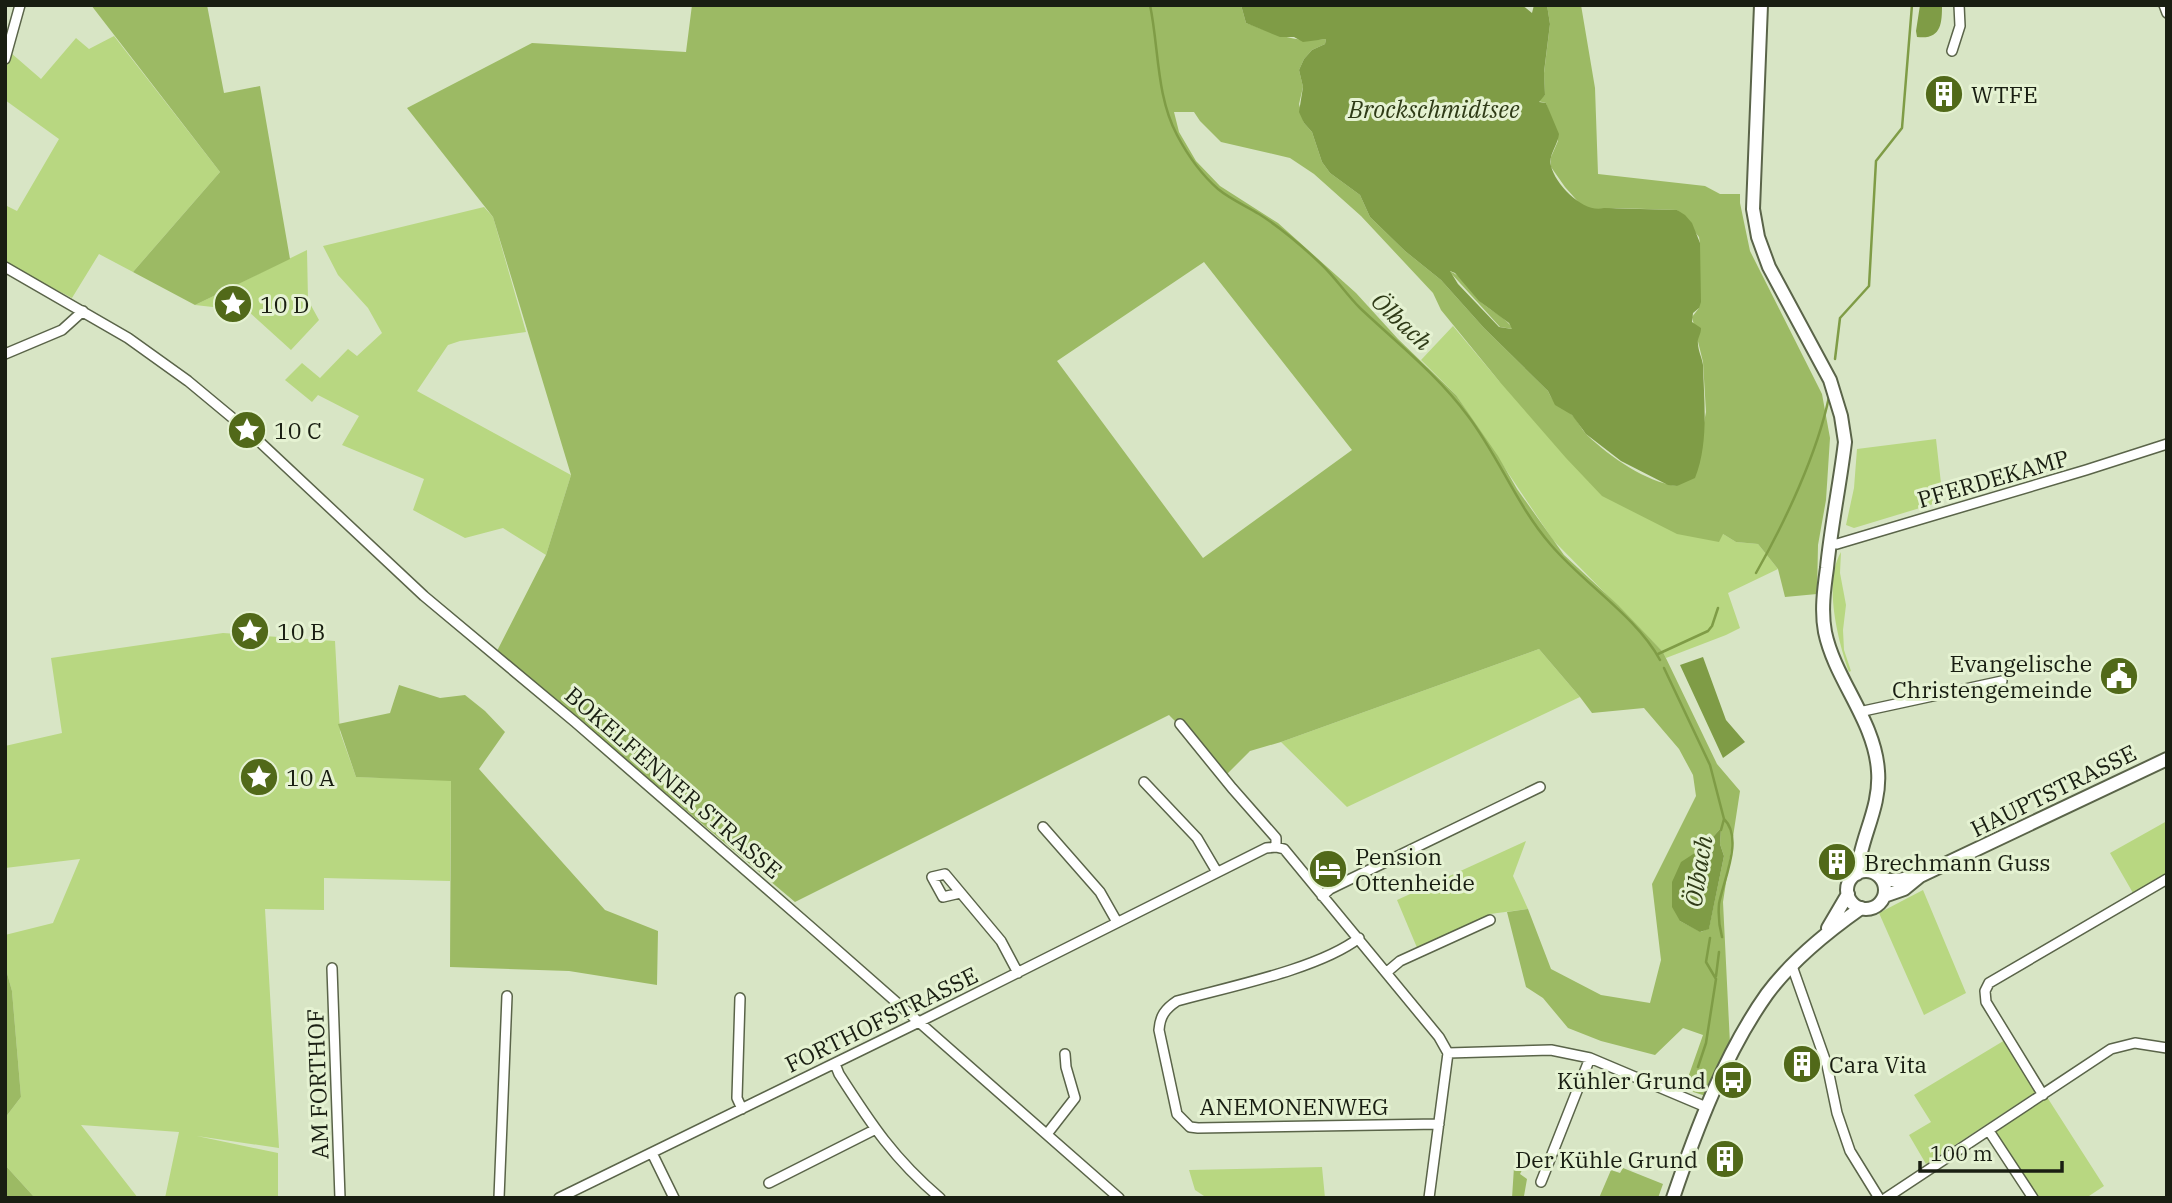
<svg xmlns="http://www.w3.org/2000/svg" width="2172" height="1203" font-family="'IBM Plex Serif',serif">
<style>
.green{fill:#b8d781}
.forest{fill:#9cba64;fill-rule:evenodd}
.water{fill:#7f9c46;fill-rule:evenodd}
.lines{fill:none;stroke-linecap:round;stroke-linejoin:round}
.stream{stroke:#7f9c46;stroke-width:2.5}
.street-casing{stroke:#5a6449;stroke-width:12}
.secondary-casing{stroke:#5a6449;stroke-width:16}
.street{stroke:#fff;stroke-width:9}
.secondary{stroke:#fff;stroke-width:12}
.labels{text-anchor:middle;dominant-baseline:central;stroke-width:6;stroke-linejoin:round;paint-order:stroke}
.poi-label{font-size:23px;fill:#191e12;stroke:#e5f2d2;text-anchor:start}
.street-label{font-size:23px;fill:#191e12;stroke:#e5f2d2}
.water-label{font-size:24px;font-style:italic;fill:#2f3b17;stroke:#e5f2d2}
</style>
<rect width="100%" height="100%" fill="#d8e5c5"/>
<path class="green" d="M114 36 220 172 133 272 99 254 72 298 5 263V205L17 211 59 139 5 100V72L11 53 41 79 76 38 89 49Z
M484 207 493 217 526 332 460 341 448 345 417 391 571 475 546 555 503 528 465 538 413 510 424 479 342 445 359 416 318 395 312 402 285 380 302 363 320 378 348 349 357 356 382 333 368 308 338 275 323 246Z
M307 250 308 300 319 320 291 350 248 311 195 305Z
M1453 326 1499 381 1723 534 1736 542 1758 544 1778 569 1728 593 1740 628 1726 635 1666 658 1663 652 1553 540 1456 395 1421 360Z
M1936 439 1943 501 1854 528 1846 525 1854 488 1857 449Z
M1841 552 1840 573 1846 605 1843 630 1844 650 1851 671 1849 672C1838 641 1823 582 1841 552Z
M223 633 335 641 340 732 356 777 451 780 450 881 324 878V910L265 909 279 1148 197 1136 278 1153V1198H165L179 1132 81 1125 138 1198H35L5 1165V1118L21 1097 12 991 5 966V935L53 923 80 859 5 868V746L62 733 51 658Z
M1539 649 1580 697 1347 807 1281 742Z
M2167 821V873L2133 893 2110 853Z
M1526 841 1513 876 1528 909 1490 914 1480 921 1418 950 1397 900Z
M1923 890 1966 993 1924 1015 1879 913Z
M2005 1040 2036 1092 1926 1164 1909 1135 1931 1122 1914 1095Z
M2047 1097 2104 1186 2086 1198H2039L1995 1131Z
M1322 1167 1325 1198H1207L1195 1190 1189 1170Z"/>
<path class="forest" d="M91 5H207L224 93 260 86 290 259 195 305 133 272 220 172Z
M692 5H1241L1246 23C1276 34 1293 43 1326 39L1325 44 1312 50 1304 59 1299 70 1303 87 1299 104 1304 123 1312 132 1322 162 1330 173 1360 195 1370 217 1405 251 1441 280 1484 328 1548 391C1556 408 1558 403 1571 414 1577 419 1581 429 1587 435 1610 457 1646 482 1677 486L1703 428 1706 412 1703 362 1692 317 1699 308 1700 243 1699 237 1677 210 1616 208 1595 211 1581 205 1565 187 1551 167V157L1558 141 1546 103 1538 101 1545 95 1544 73 1550 24 1547 5H1581L1595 88 1598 174 1705 186 1720 194H1740V203L1750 251 1822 394 1830 438 1826 500 1818 545 1817 594 1785 597 1778 569 1758 544 1736 542 1723 534 1719 542 1677 534 1602 496 1566 458 1499 381 1441 310 1433 293 1361 216 1314 174 1290 158 1221 142 1200 121 1194 112H1174L1179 132 1196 161 1220 186 1278 223 1356 293 1398 339 1456 395 1498 456 1517 489 1564 555 1618 605 1663 652 1717 764 1740 791 1723 902 1730 1044 1709 1097 1684 1089 1703 1035 1683 1028 1655 1055 1601 1041 1568 1028 1543 998 1526 987 1507 912 1528 909 1551 969 1601 995 1650 1003 1661 960 1652 884 1696 796 1693 775 1679 749 1644 708 1592 713 1580 697 1539 649 1281 742 1250 751 1227 774 1169 715 795 902 497 651 546 555 571 475 493 217 407 108 532 43 686 52ZM1204 262 1352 450 1203 558 1057 361ZM1721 828 1720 844 1724 856 1709 928 1701 932 1680 921 1695 853 1704 847Z
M1449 271C1462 275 1469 289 1478 299 1488 310 1505 316 1513 329L1500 327Z
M399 685 440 698 465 695 485 711 505 732 479 769 605 910 658 931 657 985 569 971 450 967 451 781 356 777 338 724 390 713Z
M5 966 12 991 21 1097 5 1118Z
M5 1165 35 1198H5Z
M1514 1167 1523 1168 1520 1174 1527 1179 1524 1196 1535 1198H1512Z
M1623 1168 1663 1184 1658 1198H1599L1611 1170 1620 1173Z"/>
<path class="water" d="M1241 5H1522L1532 13 1534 5H1547L1550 24 1544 72 1545 95 1539 102 1546 103 1559 134C1558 145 1548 155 1551 166 1556 186 1585 214 1604 208L1677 210 1685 215 1692 223 1700 243 1701 302 1699 308 1693 313 1692 322 1701 328C1701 335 1697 338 1698 344 1698 350 1702 358 1703 365 1704 402 1709 443 1695 478L1677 486 1668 485 1621 461 1586 434 1572 415 1555 405 1548 391 1484 328 1441 280 1405 251 1370 217 1360 195 1330 173 1322 162 1312 132 1304 123 1299 112 1303 87 1299 70 1304 59 1312 50 1325 44 1326 39 1303 42 1294 37H1280L1246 23ZM1450 271 1455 273 1479 301 1509 323 1512 329 1499 327 1458 284Z
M1920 5H1942C1942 24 1941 40 1917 37L1916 31Z
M1703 657 1726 720 1745 742 1723 758 1680 665Z
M1721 828 1720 844 1724 856 1709 929 1700 932 1680 921 1672 907V882L1681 862 1704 847Z"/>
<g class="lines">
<path class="stream" d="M1150 5C1159 48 1156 95 1177 135 1187 154 1202 175 1218 189 1230 199 1246 206 1259 214 1281 228 1302 246 1321 264 1335 277 1346 294 1360 308 1397 343 1437 374 1468 416 1499 457 1517 506 1551 545 1584 584 1636 616 1660 660
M1835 359 1840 318 1869 286 1876 161 1902 128 1912 5
M1756 573C1785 522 1817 454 1829 397
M1658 654 1708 631 1712 626 1718 608
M1664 668 1710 765 1724 819 1721 830
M1722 937C1719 926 1718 916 1719 904 1723 881 1744 838 1724 819
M1716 976 1719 952
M1698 1067 1706 1043 1716 979 1706 962 1710 938"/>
<g class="street-casing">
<path id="street" d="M2164 5 2167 13
M1952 51 1960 26 1959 5
M5 59 20 5
M5 267 128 338 188 381 247 430 424 596 575 722 812 928 1119 1198
M5 354 62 330 83 311
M1830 543 1837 544 2086 470 2167 444
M1859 712 2002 681
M1180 724 1232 788 1276 838V847
M1144 782 1197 838 1217 872
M1043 827 1100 892 1117 922
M960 893 943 897 932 877 945 874 1001 941 1018 973
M1322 896 1330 889 1540 787
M1359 938C1319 969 1228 987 1177 1001 1165 1009 1160 1016 1159 1030L1177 1114 1190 1127 1198 1128 1439 1124
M1792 966 1827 1065 1837 1113 1850 1151 1879 1198
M332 968 340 1198
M1387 972 1400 961 1490 920
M740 998 737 1098 742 1109
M1448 1053 1551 1050 1590 1058 1706 1107
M835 1064 839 1074C871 1124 894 1159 940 1198
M2043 1095 1986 1002 1985 991 1989 983 2167 879
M1989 1131 2033 1198
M1047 1134 1075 1098 1066 1067 1065 1054
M652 1153 674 1198
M1541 1182 1590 1058
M769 1183 874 1130
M499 1198 507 996
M559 1198 919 1022 1266 848 1276 847 1284 849 1439 1037 1448 1053 1429 1198
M1886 1198 2111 1049 2135 1043 2167 1048"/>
</g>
<g class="secondary-casing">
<path id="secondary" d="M1761 5 1753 209 1758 237 1769 267 1830 380 1841 416 1845 442C1840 484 1831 526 1827 568 1824 589 1821 611 1825 632 1835 680 1875 721 1878 771 1881 808 1860 838 1857 874
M1847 890a19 19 0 1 1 38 0a19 19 0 1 1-38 0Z
M1882 880H1898L1916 877
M1884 896 1904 889 1920 876 2167 759
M1828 928 1848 894
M1673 1198C1696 1130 1725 1053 1767 994 1792 960 1827 932 1861 908"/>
</g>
<use href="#street" class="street"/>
<use href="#secondary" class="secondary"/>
</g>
<defs>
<g id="building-disc" transform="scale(2.0125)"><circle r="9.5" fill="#516919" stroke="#e5f2d2"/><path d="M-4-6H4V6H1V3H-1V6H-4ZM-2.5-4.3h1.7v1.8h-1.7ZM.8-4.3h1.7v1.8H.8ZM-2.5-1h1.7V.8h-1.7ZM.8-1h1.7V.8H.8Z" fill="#fff"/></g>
<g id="sight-disc" transform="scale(2.0125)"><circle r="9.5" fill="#516919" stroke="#e5f2d2"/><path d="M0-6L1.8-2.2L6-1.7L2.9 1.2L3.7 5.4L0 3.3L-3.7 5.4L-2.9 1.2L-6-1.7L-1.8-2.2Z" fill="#fff"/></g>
<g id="civic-disc" transform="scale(2.0125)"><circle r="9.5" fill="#516919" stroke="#e5f2d2"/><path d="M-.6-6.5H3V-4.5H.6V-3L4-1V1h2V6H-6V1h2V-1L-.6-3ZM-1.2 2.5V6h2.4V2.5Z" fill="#fff"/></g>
<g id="hotel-disc" transform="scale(2.0125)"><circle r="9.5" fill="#516919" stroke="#e5f2d2"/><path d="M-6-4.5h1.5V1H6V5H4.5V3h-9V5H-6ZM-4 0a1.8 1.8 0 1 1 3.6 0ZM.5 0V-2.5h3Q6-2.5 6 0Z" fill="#fff"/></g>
<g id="bus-disc" transform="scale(2.0125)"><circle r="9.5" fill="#516919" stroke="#e5f2d2"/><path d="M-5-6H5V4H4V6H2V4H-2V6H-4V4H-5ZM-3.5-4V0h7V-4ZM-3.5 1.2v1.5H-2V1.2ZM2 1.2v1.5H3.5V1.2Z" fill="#fff"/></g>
</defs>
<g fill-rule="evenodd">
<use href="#building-disc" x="1944" y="94"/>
<use href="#sight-disc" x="233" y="304"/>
<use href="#sight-disc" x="247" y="430"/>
<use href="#sight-disc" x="250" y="631"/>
<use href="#civic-disc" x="2119" y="676"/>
<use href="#sight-disc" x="259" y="777"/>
<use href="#building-disc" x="1837" y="862"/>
<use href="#hotel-disc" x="1328" y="869"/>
<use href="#building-disc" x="1802" y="1064"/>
<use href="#bus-disc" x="1733" y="1080"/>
<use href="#building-disc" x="1725" y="1159"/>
</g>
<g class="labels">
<g class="poi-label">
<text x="1971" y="94">WTFE</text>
<text x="260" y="304">10 D</text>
<text x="274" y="430">10 C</text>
<text x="277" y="631">10 B</text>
<text x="2092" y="663" text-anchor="end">Evangelische<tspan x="2092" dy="26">Christengemeinde</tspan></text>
<text x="286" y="777">10 A</text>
<text x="1355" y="856">Pension<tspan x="1355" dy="26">Ottenheide</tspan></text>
<text x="1864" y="862">Brechmann Guss</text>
<text x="1829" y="1064">Cara Vita</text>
<text x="1706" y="1080" text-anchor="end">Kühler Grund</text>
<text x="1698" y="1159" text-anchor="end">Der Kühle Grund</text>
</g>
<g class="street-label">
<text transform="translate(1993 478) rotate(-16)">PFERDEKAMP</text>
<text transform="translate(674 782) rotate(41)">BOKELFENNER STRASSE</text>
<text transform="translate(2053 790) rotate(-26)">HAUPTSTRASSE</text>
<text transform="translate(881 1019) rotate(-26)">FORTHOFSTRASSE</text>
<text transform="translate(317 1084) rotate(-92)">AM FORTHOF</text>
<text x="1294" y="1106">ANEMONENWEG</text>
</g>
<g class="water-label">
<text x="1434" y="109">Brockschmidtsee</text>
<text transform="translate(1402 321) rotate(43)">Ölbach</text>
<text transform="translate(1698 871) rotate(-81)">Ölbach</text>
</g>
</g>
<rect width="2172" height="1203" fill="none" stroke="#191e12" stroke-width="14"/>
<path d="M1920 1161v10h142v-10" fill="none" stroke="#191e12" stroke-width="3.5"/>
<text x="1930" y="1161" font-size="21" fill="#191e12" stroke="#e5f2d2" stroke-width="5" paint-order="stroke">100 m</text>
</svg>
